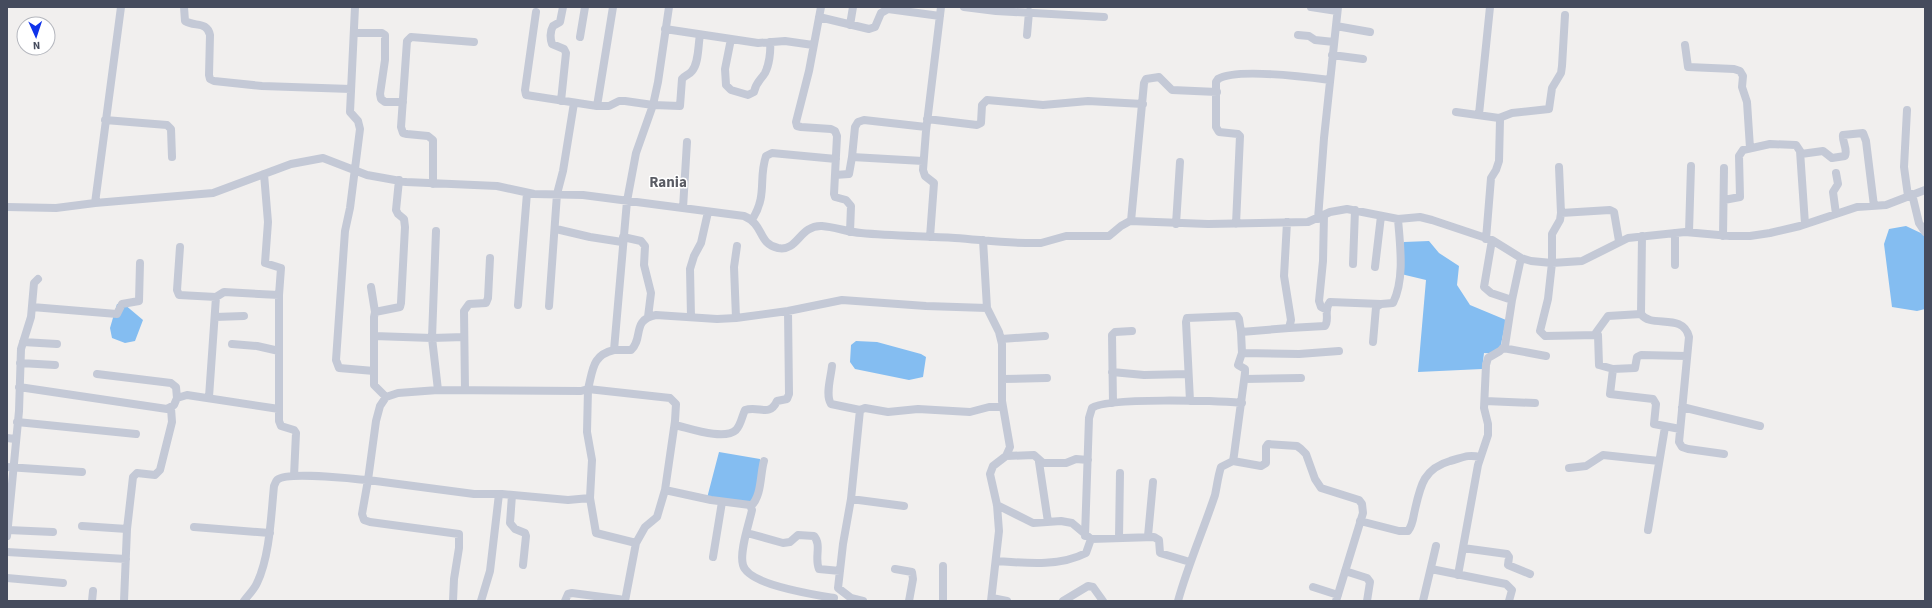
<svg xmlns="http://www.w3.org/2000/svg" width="1932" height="608" font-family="'Source Sans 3',sans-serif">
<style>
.water{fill:#84bdf1}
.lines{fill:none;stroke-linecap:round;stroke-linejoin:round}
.minor{stroke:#c4c9d6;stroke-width:8}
.labels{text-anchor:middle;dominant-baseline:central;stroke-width:3;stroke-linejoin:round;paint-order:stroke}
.district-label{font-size:15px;font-weight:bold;fill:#5a5c64;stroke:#fff}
</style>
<rect width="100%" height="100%" fill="#f1efee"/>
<path class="water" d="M1906 226 1925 235V309L1917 311 1892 307 1884 244 1889 229Z
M1429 241 1439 253 1459 266 1457 285 1470 305 1506 320 1499 354 1484 353 1482 369 1418 372 1426 280 1401 274 1404 242Z
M117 304H124L143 320 135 341 125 343 112 338 110 328Z
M856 341 877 342 921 354 926 357 923 377 909 380 855 369 850 362 851 345Z
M719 452 760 459 759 492 752 503 707 498Z"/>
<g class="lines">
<path class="minor" d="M184 7 185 21C195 27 207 21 210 35L209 75 210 79 214 81 262 86 351 89
M355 7 350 112 358 121 360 129 350 208 345 231 336 360 339 368 374 371
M821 7 809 71 796 122 797 126 801 127 831 129 835 131 837 136 834 194 835 197 846 200 851 206 850 232
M964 7 996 11 1104 17
M1311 7 1337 11
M536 12 525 90 526 95 597 106H609L619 101H625L653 105 680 106 682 79C685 75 689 75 692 71 699 63 698 45 700 35
M819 17 869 29 875 27 881 13 888 9 940 16
M850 25 853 7
M1336 26 1370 32
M665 29 758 43 785 41 813 45
M354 33H382L385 35V60L380 94 381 99 385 102H403
M1027 35 1029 12
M1298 35 1309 36 1315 40 1334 42
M580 37 585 7
M731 39 725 69 726 85 731 90 748 95 754 92C756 82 760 81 765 73 769 65 771 52 770 42
M1685 45 1688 67 1734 69 1740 71 1743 76 1742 87 1747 102 1750 148
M1332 55 1363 59
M561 101 566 53 564 49 552 44C550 39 550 31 553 26L560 22 563 7
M597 106 613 7
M1907 110 1904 167 1908 196
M1456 112 1499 118 1500 120 1499 161 1496 170 1491 178 1486 239
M1479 114 1490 7
M1499 118 1512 113 1549 109 1552 88 1561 73 1562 66 1565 15
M927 119 977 125 981 123 982 105 987 100 1043 105 1088 101 1143 104
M105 120 167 125 171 129 172 157
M1801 154 1823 151 1832 158 1845 156C1848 149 1842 142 1843 135L1863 133 1866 141 1874 206
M923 161 852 157 855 127 858 122 864 120 926 127
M1559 167 1561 213 1560 220 1552 234V263L1548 299 1540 331 1545 336 1598 335 1599 365 1613 369 1610 394 1653 399 1656 404 1654 424 1680 429
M264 174 268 222 265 263 281 268 279 295
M835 175 849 174 852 157
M433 184V140L428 136 407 134 403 133 401 127 407 41 411 37 474 42
M1912 194 1919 223 1925 232
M1724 200 1740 197 1739 156 1743 150 1770 144 1796 145 1800 151 1805 224
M95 203 121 7
M7 207 56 208 95 203 213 193 291 164 323 158 367 175 406 182 497 186 534 194 583 195 744 216C765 225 757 243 778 248 798 252 799 225 822 226 835 227 848 232 861 233 892 236 924 236 955 238 984 240 1013 244 1041 243L1066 236H1109L1121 226 1130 221 1208 224 1308 222 1330 212 1347 209 1398 219 1420 217 1432 220 1492 240 1521 258 1531 261 1552 263 1582 261 1628 238 1685 232 1730 236H1750L1770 233 1800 226 1857 207 1886 205 1925 190
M683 208 687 142
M1561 213 1610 210 1614 212 1619 241
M1836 214 1833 192 1838 184 1836 173
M1324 215 1323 261 1319 301 1321 307 1327 310
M1318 219 1324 138 1338 7
M752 220C768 194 758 180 766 156L772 153 836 159
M1131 221 1144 83 1146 79 1159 77 1172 90 1217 92
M1176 224 1180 162
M1236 224 1240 136 1238 134 1219 132 1216 127V82L1218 79C1236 68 1307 77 1330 80
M556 229 590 237 622 242
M436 231 432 338 438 390
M1689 232 1691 166
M1642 236 1641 314C1651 329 1683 312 1689 337L1679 442 1682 447 1688 449 1724 454
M1723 236 1724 168
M623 237 641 241 645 246 644 265 651 293 648 317
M930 237 934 183 925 176 923 170 926 131 941 7
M983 240 987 308 999 332 1002 344V401L1010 447 1006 456 993 466 990 474 997 505 999 531 991 601
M1492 240 1484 287 1491 293 1512 300
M180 247 177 290 179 295 216 297
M1353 264 1355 210
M1675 265V233
M1375 267 1381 216
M371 287 375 312
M518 305 527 193
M549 306 557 194 563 171 574 103
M32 307 117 314 122 304 139 301 140 263
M215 317 244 316
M691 317 690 269 694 256 701 243 708 212
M736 318 734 267 737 246
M1289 328 1325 326C1330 319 1323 310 1330 302L1381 304
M1595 334 1608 316 1641 314
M374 336 432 338 464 337
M1001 339 1045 336
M23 342 57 344
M1373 342 1376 307 1381 304 1393 303C1405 279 1400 245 1398 219
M232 344 257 346 279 351
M1503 348 1546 356
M614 350H631C644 338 631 320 656 315L717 319 736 318 788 311 842 300 926 306 987 308
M1242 353 1299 354 1339 351
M20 363 55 365
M832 366C831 377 825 395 831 404L860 410
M1613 369 1635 368 1637 357 1641 355 1687 356
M1112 372 1144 375 1188 374
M97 374 171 383 176 387 177 398
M1002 379 1047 378
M1245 379 1301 378
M19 387 167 409 174 405 177 398 187 395 279 409
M465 390 464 311 469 304 486 303 488 298 490 258
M209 397 216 297 224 292 279 295V421L281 426 294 430 296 433 294 476
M386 397 374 385V317L375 312 400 307 401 303 405 227 404 219 398 214 396 210 399 180
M1190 401 1186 322 1187 318 1237 316 1239 319 1241 332 1289 328 1291 320 1284 276 1287 222
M1485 401 1535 403
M1113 403 1112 335 1115 332 1132 331
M1682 407 1760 426
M17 422 136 434
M675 425C689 428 724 441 736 430 741 425 742 416 745 410 759 405 769 418 777 401L787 399 789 394 788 311
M7 438 15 439
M1006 456 1034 455 1043 463H1066L1076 459 1088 460
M1233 461 1261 466 1266 463V447L1268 444 1297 446 1301 449 1306 454 1315 479 1321 488 1359 500 1362 504 1363 513 1336 601
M1039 462 1048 522
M7 467 82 472
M1569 468 1586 466 1603 455 1659 461
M665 490 711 500 750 505 752 510C749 524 739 552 743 565 748 585 816 595 834 598
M512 495 510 523 515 529 525 533 526 536 523 565
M590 498 596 533 636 543
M851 499 904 506
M997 505 1033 523 1061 521 1072 523 1091 539 1154 537 1159 540 1160 553 1190 562
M751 506C762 496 760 474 764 461
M1360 521 1399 531H1408C1412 526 1413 520 1414 514 1420 488 1422 469 1450 461 1462 458 1467 454 1480 457
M82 526 127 529
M194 527 270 533
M8 530 53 532
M1648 530 1665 427
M747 533 783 543 790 542 798 535 814 536C822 545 814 558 819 569L840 571
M7 536 19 411 21 349 31 317 34 283 38 279
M1085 536 1089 418 1092 408C1106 397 1218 401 1242 403
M1148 536 1153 482
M1119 538 1120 473
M1463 548 1507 554 1509 557 1508 565 1530 574
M7 552 126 559
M713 557 722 502
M996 561C1025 563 1059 567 1086 553L1091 539
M943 566V601
M895 569 912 572 913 579 909 601
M1431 569 1506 584 1512 590 1509 601
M1345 571 1367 578 1370 582 1367 601
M1458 575 1478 465 1488 435V424L1484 408 1486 365 1488 358 1500 351 1505 346 1512 300 1521 258
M7 578 63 583
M1313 587 1338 595
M992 598 1007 601
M92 601 93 591
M124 601 127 529 133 477 137 473 155 475 160 470 172 422 171 408
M244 601C248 595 254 590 257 583 270 556 271 515 274 486 275 484 276 481 277 480 287 471 352 479 368 480L376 421 380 406 386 397 398 393 438 390 581 391 588 389C593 370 592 355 614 350L627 201 636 153 653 105 658 82 669 7
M453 601 454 579 459 548V534L370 522 364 520 362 514 368 480 474 494H502L568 500 590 498 592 460 587 432 588 389 670 398 676 404 675 421 665 490 657 517 645 527 636 543 625 601
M481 601 490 571 499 494
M565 601 568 594 572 593 625 600
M863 601 851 598 838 588 843 544 851 499 860 410 865 408 888 412 918 409 970 412 989 407H1003
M1063 601 1088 586 1093 587 1103 601
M1178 601C1188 565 1203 531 1215 495 1217 486 1218 476 1221 467L1233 461 1234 455 1245 373V369L1238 365 1242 353 1241 332
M1423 601 1436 546"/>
</g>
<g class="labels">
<g class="district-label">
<text x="668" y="182">Rania</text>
</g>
</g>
<rect width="1932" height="608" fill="none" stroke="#454b5d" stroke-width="16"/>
<g transform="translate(36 36) rotate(177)"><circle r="19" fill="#ffffff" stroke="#b5b7be"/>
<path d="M0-3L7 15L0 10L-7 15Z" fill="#0f33ea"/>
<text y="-6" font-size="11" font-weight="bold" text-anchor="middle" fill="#454b5d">N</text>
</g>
</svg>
